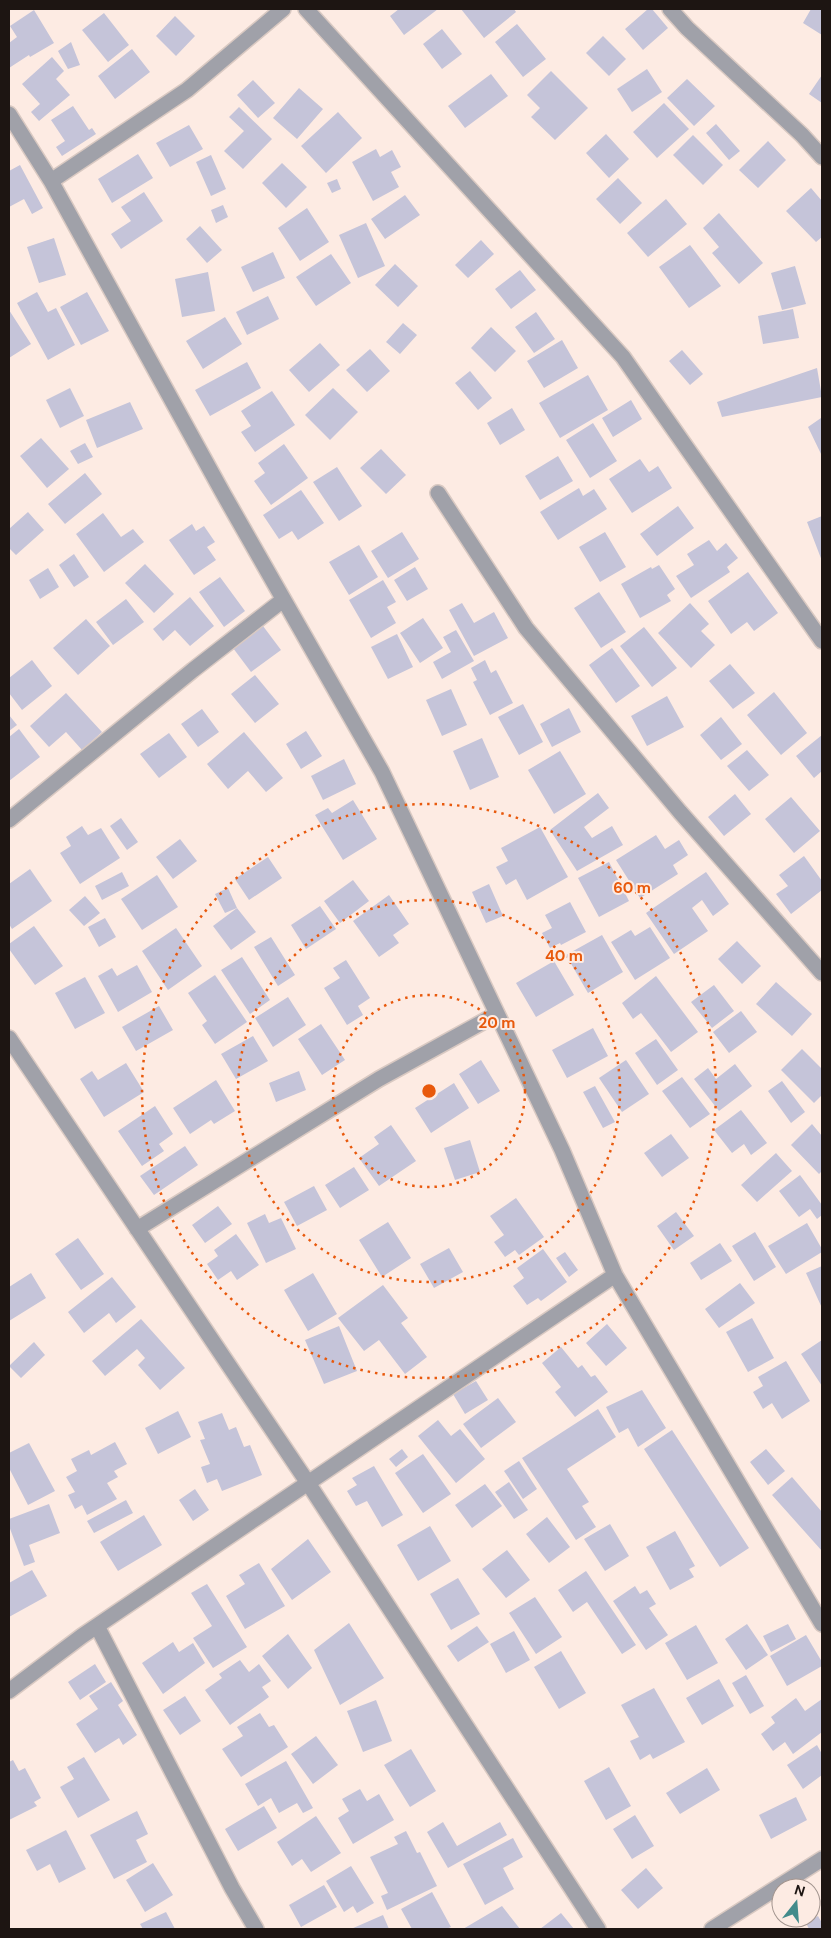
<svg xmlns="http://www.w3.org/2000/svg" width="831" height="1938" font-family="'DM Sans',sans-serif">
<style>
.building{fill:#c5c4d9}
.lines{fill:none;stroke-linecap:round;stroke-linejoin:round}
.street-casing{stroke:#d9c9c2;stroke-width:18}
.street{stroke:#a0a1a9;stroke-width:15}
.ring{fill:none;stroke:#e8590c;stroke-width:2.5;stroke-dasharray:2.5 5}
.centre{fill:#e8590c;stroke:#fdebe3;stroke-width:2.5}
.ring-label{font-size:15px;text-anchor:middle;font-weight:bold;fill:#e8590c;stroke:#fdebe3;stroke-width:4;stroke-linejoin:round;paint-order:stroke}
</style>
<rect width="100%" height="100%" fill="#fdebe3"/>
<path class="building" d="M399 9H438L404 35 390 16Z
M461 9H514L516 12 484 38Z
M648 9H652L668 28 643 50 625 29Z
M811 9H822V35L803 23Z
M34 10 54 43 30 57 29 55 9 68V43L17 37 10 26Z
M104 13 129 45 108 62 82 30Z
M175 16 195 36 176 56 156 36Z
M517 24 546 59 523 77 495 42Z
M442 29 462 54 442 69 423 44Z
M603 36 626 59 609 76 586 53Z
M71 42 80 65 68 69 58 51Z
M132 49 150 72 115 99 98 76Z
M52 57 64 71 56 79 70 95 39 121 31 112 40 104 22 84Z
M647 69 662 92 632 112 617 89Z
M551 71 588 108 555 140 531 117 540 108 527 95Z
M491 74 508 96 465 128 448 106Z
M822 75V103L809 94Z
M687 79 715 106 694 126 667 98Z
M253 80 275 103 258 118 237 95Z
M299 88 323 109 297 139 273 118Z
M664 103 689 129 657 158 633 132Z
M73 106 89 130 92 128 96 134 62 156 56 147 65 141 51 120Z
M239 107 272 139 243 169 224 151 244 131 229 117Z
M338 112 362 138 326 173 301 146Z
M716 124 740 151 729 160 706 133Z
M189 125 203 149 170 167 156 143Z
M606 134 629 159 609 178 586 153Z
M693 135 723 165 703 185 673 155Z
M768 141 786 160 758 188 739 170Z
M376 149 380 157 392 150 401 167 391 172 399 187 373 201 352 162Z
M138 154 153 178 112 203 98 179Z
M211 155 226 189 211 196 196 162Z
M282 163 307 187 286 208 262 183Z
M20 165 43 208 32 214 24 199 9 207V171Z
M618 178 642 203 620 224 596 199Z
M337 179 341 189 332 193 327 183Z
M811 188 822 201V237L816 242 786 211Z
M144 192 163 221 121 249 111 234 131 221 121 207Z
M405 195 420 215 385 239 371 219Z
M666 199 687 224 648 257 627 233Z
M223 205 228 217 216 223 211 210Z
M307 208 329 242 300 261 278 228Z
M719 213 763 263 739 284 712 253 719 247 703 228Z
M366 223 385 266 358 278 339 235Z
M200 226 222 250 207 263 186 239Z
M54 238 66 275 39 283 27 247Z
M481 240 494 254 468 278 455 265Z
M690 245 721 286 689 308 659 267Z
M273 252 285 278 253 292 241 267Z
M331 254 351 283 316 306 296 277Z
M395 264 418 286 398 307 375 285Z
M795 266 806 304 782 310 771 273Z
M520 270 536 290 511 309 495 289Z
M208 272 215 311 182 317 175 279Z
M37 292 48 312 56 308 75 345 48 360 17 303Z
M87 292 109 331 81 345 60 307Z
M268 296 279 319 247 335 236 312Z
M793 309 799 338 763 344 758 316Z
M9 310 31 344 9 358Z
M536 312 555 339 534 353 515 327Z
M225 317 242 344 203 369 186 341Z
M403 323 417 335 400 354 386 342Z
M491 327 516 351 495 372 471 348Z
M562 340 578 368 544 388 527 361Z
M320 343 340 365 309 392 289 370Z
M370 349 390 371 367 392 346 370Z
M682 350 703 374 690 385 669 361Z
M247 362 261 388 210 416 195 390Z
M817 368 822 397 722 417 717 402Z
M470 371 492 398 478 410 455 383Z
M588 375 608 410 560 438 539 403Z
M70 388 84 416 60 428 46 400Z
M333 388 358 412 330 440 305 415Z
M272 391 295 425 255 452 241 432 251 426 241 411Z
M631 400 642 419 613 437 602 418Z
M130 402 143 429 97 448 86 420Z
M512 408 525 430 500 445 487 423Z
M821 418 822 421V456L808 427Z
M593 423 617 461 590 478 566 440Z
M41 438 69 469 47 488 20 456Z
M85 443 93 457 78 464 70 451Z
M284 444 308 478 271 505 254 481 265 473 258 463Z
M381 449 406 475 386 494 360 468Z
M558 456 573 481 540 500 525 476Z
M640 459 649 472 658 466 672 488 632 513 609 479Z
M337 467 362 506 339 521 313 482Z
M85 473 102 494 65 524 48 504Z
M579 488 583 496 594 489 607 509 558 540 540 512Z
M301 490 324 523 298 540 292 531 279 539 263 515Z
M678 506 694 528 657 556 640 534Z
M28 512 44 530 16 555 9 548V529Z
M103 513 121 537 133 529 144 542 104 572 76 534Z
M822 516V561L807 522Z
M192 524 196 531 204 526 215 542 207 547 216 560 194 575 169 540Z
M402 532 419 559 388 578 371 551Z
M605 532 626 567 600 582 579 547Z
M709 540 717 551 726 543 738 558 727 567 730 572 691 598 676 576 694 565 687 554Z
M359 545 378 577 349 595 329 562Z
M74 554 89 577 74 587 59 565Z
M145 564 174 594 154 613 125 583Z
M659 565 675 589 667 595 671 601 640 618 621 584 651 567 652 569Z
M415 567 428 589 407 601 394 580Z
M48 568 59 587 40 599 29 580Z
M748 572 778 613 754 631 747 622 731 634 708 601Z
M220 577 245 611 224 627 199 592Z
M383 580 396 602 387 607 396 623 371 638 349 600Z
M599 592 626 632 601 648 574 608Z
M190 597 214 626 190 646 175 630 163 641 153 629Z
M126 599 144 622 113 645 96 622Z
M462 603 474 623 494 612 508 638 474 656 449 610Z
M690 603 709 624 701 631 715 645 691 668 658 633Z
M423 618 443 648 420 663 400 633Z
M86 619 110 646 78 675 53 648Z
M263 626 281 650 251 672 233 648Z
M644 627 677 668 652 687 620 646Z
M456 630 474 661 442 679 433 662 451 652 443 637Z
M397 634 413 667 388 679 371 647Z
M612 648 640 686 616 703 589 665Z
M32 660 52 686 22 710 9 693V678Z
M485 660 491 673 496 670 513 703 490 715 473 682 477 680 471 668Z
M730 664 755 693 733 709 709 681Z
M255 675 279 704 255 723 231 694Z
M451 689 467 725 442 736 426 700Z
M774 692 807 733 781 755 747 715Z
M66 693 102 732 82 750 66 732 49 747 30 726Z
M667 696 684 727 647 746 631 716Z
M523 704 543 742 519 755 498 717Z
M569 708 581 732 552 747 540 724Z
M202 709 219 732 198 747 181 724Z
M9 715 17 725 9 731Z
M721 717 742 744 721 760 700 735Z
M19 729 40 757 9 781V737Z
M306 731 322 756 301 769 286 744Z
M244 732 283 778 266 792 248 771 228 789 207 764Z
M169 733 187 757 159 778 140 754Z
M822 735V771L814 778 796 756Z
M482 738 499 777 470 790 453 751Z
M747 750 769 775 749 791 727 766Z
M560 751 586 794 554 814 528 770Z
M344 759 356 784 323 800 311 776Z
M598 793 609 808 584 827 592 838 612 826 623 845 577 871 550 830Z
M735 794 751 814 724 836 708 817Z
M791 797 820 831 794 853 765 819Z
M353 800 377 839 343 860 315 815 328 808 332 813Z
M121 818 138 842 127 850 110 826Z
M82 826 88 835 101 828 120 858 80 884 60 853 71 846 66 837Z
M540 827 568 877 527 900 516 879 506 885 496 867 508 861 501 848Z
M656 835 665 849 679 840 688 855 673 865 678 874 640 898 616 860Z
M180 839 197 861 173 879 156 857Z
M804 856 822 881V890L791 914 776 894 788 886 779 875Z
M268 857 282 878 249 900 235 879Z
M609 862 629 901 599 917 578 878Z
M30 869 52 901 12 929 9 924V884Z
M122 872 129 886 102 900 95 886Z
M706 872 729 904 713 916 702 900 692 908 708 931 674 954 646 913Z
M157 875 178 907 142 930 121 899Z
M353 880 369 901 340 923 324 901Z
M489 884 503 916 486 923 472 892Z
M228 888 237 908 225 913 215 894Z
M389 895 409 924 393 935 399 943 379 957 353 921Z
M85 896 100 913 84 926 69 910Z
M570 902 586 932 561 945 560 943 550 948 542 933 552 928 545 915Z
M320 906 336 929 306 949 291 925Z
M237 908 256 932 231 950 213 926Z
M105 918 116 937 99 947 88 927Z
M34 926 63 966 35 985 9 949V944Z
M650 927 670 958 635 980 611 942 631 930 635 936Z
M176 928 202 966 168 990 142 951Z
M602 935 623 972 588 993 566 955Z
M271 937 295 975 278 986 254 947Z
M737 941 761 966 742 984 718 959Z
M242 957 270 1000 250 1014 221 970Z
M346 960 370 998 358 1006 363 1015 347 1025 324 988 340 978 333 968Z
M554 961 574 995 536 1017 516 983Z
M137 965 152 992 118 1012 98 976 112 968 117 976Z
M215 975 247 1022 215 1044 202 1025 207 1021 188 993Z
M656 976 698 1032 671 1052 641 1013 633 1019 622 1003Z
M85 977 105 1013 75 1029 55 993Z
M776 982 812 1014 792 1036 756 1004Z
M714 985 734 1011 712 1028 691 1002Z
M288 997 306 1025 273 1047 255 1018Z
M159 1006 173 1030 136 1051 122 1027Z
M741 1011 757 1032 729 1053 713 1032Z
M321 1024 345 1060 322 1075 298 1039Z
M593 1028 608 1056 567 1078 552 1050Z
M253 1036 268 1061 236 1079 221 1054Z
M656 1039 678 1070 657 1085 635 1053Z
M802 1049 822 1069V1095L814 1103 781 1070Z
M481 1060 500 1091 478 1104 459 1074Z
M626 1060 649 1094 622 1112 599 1078Z
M126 1063 144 1092 104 1117 80 1079 92 1071 98 1080Z
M735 1064 752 1086 719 1111 694 1079 708 1068 716 1079Z
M299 1071 306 1090 276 1102 269 1083Z
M682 1077 710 1114 690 1128 662 1091Z
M216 1080 235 1111 214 1124 211 1120 190 1134 173 1108Z
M782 1081 805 1112 791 1123 768 1091Z
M454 1083 469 1108 431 1133 415 1108Z
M595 1086 615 1122 603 1128 583 1092Z
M155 1106 173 1134 159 1144 164 1151 142 1166 118 1131Z
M741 1110 767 1143 751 1155 744 1144 732 1153 714 1130Z
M812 1124 822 1136V1171L819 1174 791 1145Z
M391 1125 416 1161 379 1186 359 1158 379 1144 374 1137Z
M671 1134 689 1158 662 1177 644 1153Z
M470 1140 480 1172 455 1180 444 1148Z
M185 1146 198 1165 154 1195 140 1176Z
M776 1153 792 1171 757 1202 741 1185Z
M354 1167 369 1190 340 1208 325 1185Z
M800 1175 822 1205V1215L817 1219 810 1209 799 1217 779 1191Z
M314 1186 327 1210 297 1226 284 1202Z
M516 1198 544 1237 519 1255 515 1250 505 1257 494 1242 504 1235 490 1216Z
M218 1206 232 1224 205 1243 192 1225Z
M676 1212 694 1236 674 1250 657 1226Z
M265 1214 269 1223 281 1218 296 1249 266 1263 247 1223Z
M388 1222 411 1258 382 1277 359 1240Z
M807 1223 822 1249V1252L786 1274 768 1246Z
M755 1232 776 1267 754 1281 732 1246Z
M236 1234 259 1265 237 1280 231 1271 218 1280 207 1264 218 1256 214 1250Z
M78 1238 104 1274 81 1290 55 1254Z
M720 1243 732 1261 701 1280 690 1263Z
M449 1248 463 1272 434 1288 420 1264Z
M543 1249 567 1282 541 1301 538 1298 527 1305 513 1286 524 1278 517 1268Z
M565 1252 578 1270 569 1277 556 1258Z
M822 1266V1308L806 1273Z
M31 1273 46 1298 9 1321V1287Z
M313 1273 337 1314 308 1331 284 1290Z
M112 1277 136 1307 116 1323 109 1313 84 1333 68 1312Z
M740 1283 755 1303 719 1328 705 1309Z
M383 1285 408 1318 401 1323 427 1357 405 1374 379 1340 364 1351 338 1318Z
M752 1318 774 1358 748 1372 726 1332Z
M141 1319 185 1368 160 1390 138 1365 145 1358 137 1349 105 1376 92 1361Z
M607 1324 627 1348 606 1366 586 1343Z
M339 1326 357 1371 324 1384 305 1340Z
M822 1340V1386L801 1354Z
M34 1342 45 1355 21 1378 9 1366Z
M561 1347 578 1368 582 1365 591 1377 595 1375 608 1392 575 1417 555 1392 561 1387 542 1363Z
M786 1361 810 1401 782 1419 772 1403 763 1409 753 1392 763 1386 758 1377Z
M476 1381 488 1400 465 1414 453 1394Z
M642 1390 666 1428 638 1447 628 1428 619 1433 606 1407Z
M498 1398 516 1422 481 1448 463 1424Z
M598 1409 616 1437 567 1469 589 1502 582 1506 596 1527 576 1540 522 1458Z
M178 1411 191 1437 158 1454 145 1428Z
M222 1413 229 1430 236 1427 244 1447 250 1445 262 1475 222 1491 217 1479 207 1483 201 1467 210 1464 200 1440 205 1439 198 1422Z
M438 1420 451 1436 460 1429 485 1459 456 1483 418 1436Z
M672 1430 749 1548 720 1567 644 1449Z
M115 1442 127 1464 114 1471 118 1477 107 1483 117 1499 87 1515 82 1505 75 1509 68 1495 75 1492 66 1477 77 1471 71 1459 89 1450 91 1455Z
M29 1443 55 1491 28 1505 9 1468V1453Z
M402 1449 408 1457 396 1467 389 1459Z
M766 1449 785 1471 768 1485 750 1462Z
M423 1454 451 1494 423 1513 395 1473Z
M519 1461 537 1489 523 1499 504 1471Z
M374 1466 403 1515 382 1527 367 1501 356 1506 347 1491 357 1485 352 1478Z
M792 1477 822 1512V1551L772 1495Z
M509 1482 528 1510 514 1519 495 1492Z
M485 1484 502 1506 472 1528 455 1505Z
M195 1489 209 1510 193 1521 179 1500Z
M126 1500 133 1513 94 1533 87 1521Z
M49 1504 60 1533 29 1545 35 1562 24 1566 9 1526V1519Z
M144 1515 162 1545 118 1571 100 1542Z
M547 1517 570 1547 549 1563 526 1534Z
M610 1524 629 1556 605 1571 584 1539Z
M430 1526 451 1561 418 1581 397 1545Z
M675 1531 695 1566 689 1569 694 1577 670 1590 646 1547Z
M308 1539 331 1572 292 1600 271 1569Z
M507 1550 530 1580 506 1598 482 1569Z
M259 1563 285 1606 245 1629 226 1596 245 1584 239 1575Z
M32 1570 47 1596 9 1617V1583Z
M586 1571 636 1645 622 1654 587 1602 573 1612 558 1590Z
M458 1578 480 1614 451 1630 430 1594Z
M207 1584 247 1647 213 1668 193 1638 212 1626 191 1593Z
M635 1586 640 1594 647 1590 656 1604 649 1608 668 1635 646 1650 613 1601Z
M535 1597 562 1637 536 1654 509 1613Z
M349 1623 384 1678 340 1705 314 1650Z
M747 1624 768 1655 746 1670 725 1639Z
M788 1624 796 1639 771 1652 763 1636Z
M696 1625 718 1663 687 1680 665 1643Z
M477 1626 489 1642 458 1662 447 1646Z
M514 1631 530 1660 506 1673 490 1644Z
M288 1634 312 1668 288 1689 262 1656Z
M806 1635 822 1662V1666L787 1686 770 1656Z
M173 1642 179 1652 193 1643 205 1663 163 1694 142 1663Z
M561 1651 586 1693 559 1709 534 1667Z
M240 1660 249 1672 259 1664 271 1681 262 1687 269 1697 230 1725 205 1690 222 1678 219 1674Z
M95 1664 106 1682 80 1700 68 1682Z
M746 1675 764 1706 750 1714 732 1683Z
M719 1679 734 1706 702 1725 686 1698Z
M111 1682 123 1701 118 1705 137 1735 123 1745 119 1738 95 1753 76 1724 98 1709 89 1696Z
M654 1688 685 1742 653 1759 650 1754 640 1760 630 1741 639 1737 621 1705Z
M185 1696 201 1721 180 1735 163 1710Z
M796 1698 805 1711 822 1699V1732L793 1754 785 1742 773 1751 761 1734 775 1723 771 1717Z
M376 1700 392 1741 363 1752 347 1711Z
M260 1713 269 1727 274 1725 288 1747 241 1777 222 1749 243 1736 237 1727Z
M316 1736 338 1765 313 1784 291 1754Z
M817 1745 822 1754V1775L803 1789 787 1765Z
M411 1749 436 1791 410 1807 384 1765Z
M84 1757 110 1800 78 1818 60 1787 74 1779 67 1767Z
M13 1760 19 1771 25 1768 41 1798 34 1802 37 1806 9 1820V1762Z
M286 1761 313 1808 303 1813 297 1803 279 1813 271 1798 258 1806 245 1784Z
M609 1767 631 1806 606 1820 584 1781Z
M707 1768 720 1790 680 1814 666 1793Z
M360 1789 367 1801 379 1794 394 1820 353 1844 338 1818 349 1811 342 1799Z
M796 1797 807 1820 771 1839 759 1815Z
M264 1806 277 1828 238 1851 225 1829Z
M137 1811 148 1834 136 1840 147 1862 114 1879 90 1835Z
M635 1815 654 1846 632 1859 613 1829Z
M316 1816 341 1853 311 1872 302 1859 292 1866 277 1842Z
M443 1822 457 1846 500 1822 507 1835 448 1868 427 1832Z
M66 1830 86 1869 59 1883 50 1864 37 1871 26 1850Z
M406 1831 417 1853 420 1852 437 1886 387 1910 381 1896 388 1893 370 1857 398 1844 394 1837Z
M513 1838 523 1857 503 1868 514 1889 485 1905 463 1864Z
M153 1863 173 1895 145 1912 126 1880Z
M351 1866 374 1903 357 1913 353 1906 344 1912 326 1881Z
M646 1868 663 1888 638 1909 621 1890Z
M324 1885 337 1907 301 1927 289 1905Z
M432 1892 451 1927 446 1929H412L401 1909Z
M502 1906 520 1929H463Z
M166 1912 175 1929H143L140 1924Z
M561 1913 574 1929H540Z
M383 1915 389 1929H351Z
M818 1916 822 1923V1929H809L806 1923Z"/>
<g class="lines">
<g class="street-casing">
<path id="street" d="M306 9 623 357 822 641
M670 9 687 28 802 135 822 157
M9 114 51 181 224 495 382 772 562 1150 615 1275 822 1624
M51 181 187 90 283 9
M438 493 526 628 680 812 822 973
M9 820 193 670 283 600
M9 1038 308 1483 598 1929
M137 1229 379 1079 497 1014
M97 1626 232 1888 256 1929
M9 1691 82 1636 615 1275
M712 1929 822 1859"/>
</g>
<use href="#street" class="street"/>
</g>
<g class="ring">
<circle cx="429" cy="1091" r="96"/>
<circle cx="429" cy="1091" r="191"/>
<circle cx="429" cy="1091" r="287"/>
</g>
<circle cx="429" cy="1091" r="8" class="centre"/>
<g class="ring-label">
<text x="632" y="893">60 m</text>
<text x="564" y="961">40 m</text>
<text x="497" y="1028">20 m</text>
</g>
<rect width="831" height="1938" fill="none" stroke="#1d1512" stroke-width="20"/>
<g transform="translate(796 1903) rotate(17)"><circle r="24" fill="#fdebe3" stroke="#a3958f"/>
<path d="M0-4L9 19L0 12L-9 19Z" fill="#438b8b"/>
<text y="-8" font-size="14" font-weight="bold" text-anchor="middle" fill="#1d1512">N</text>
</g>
</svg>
